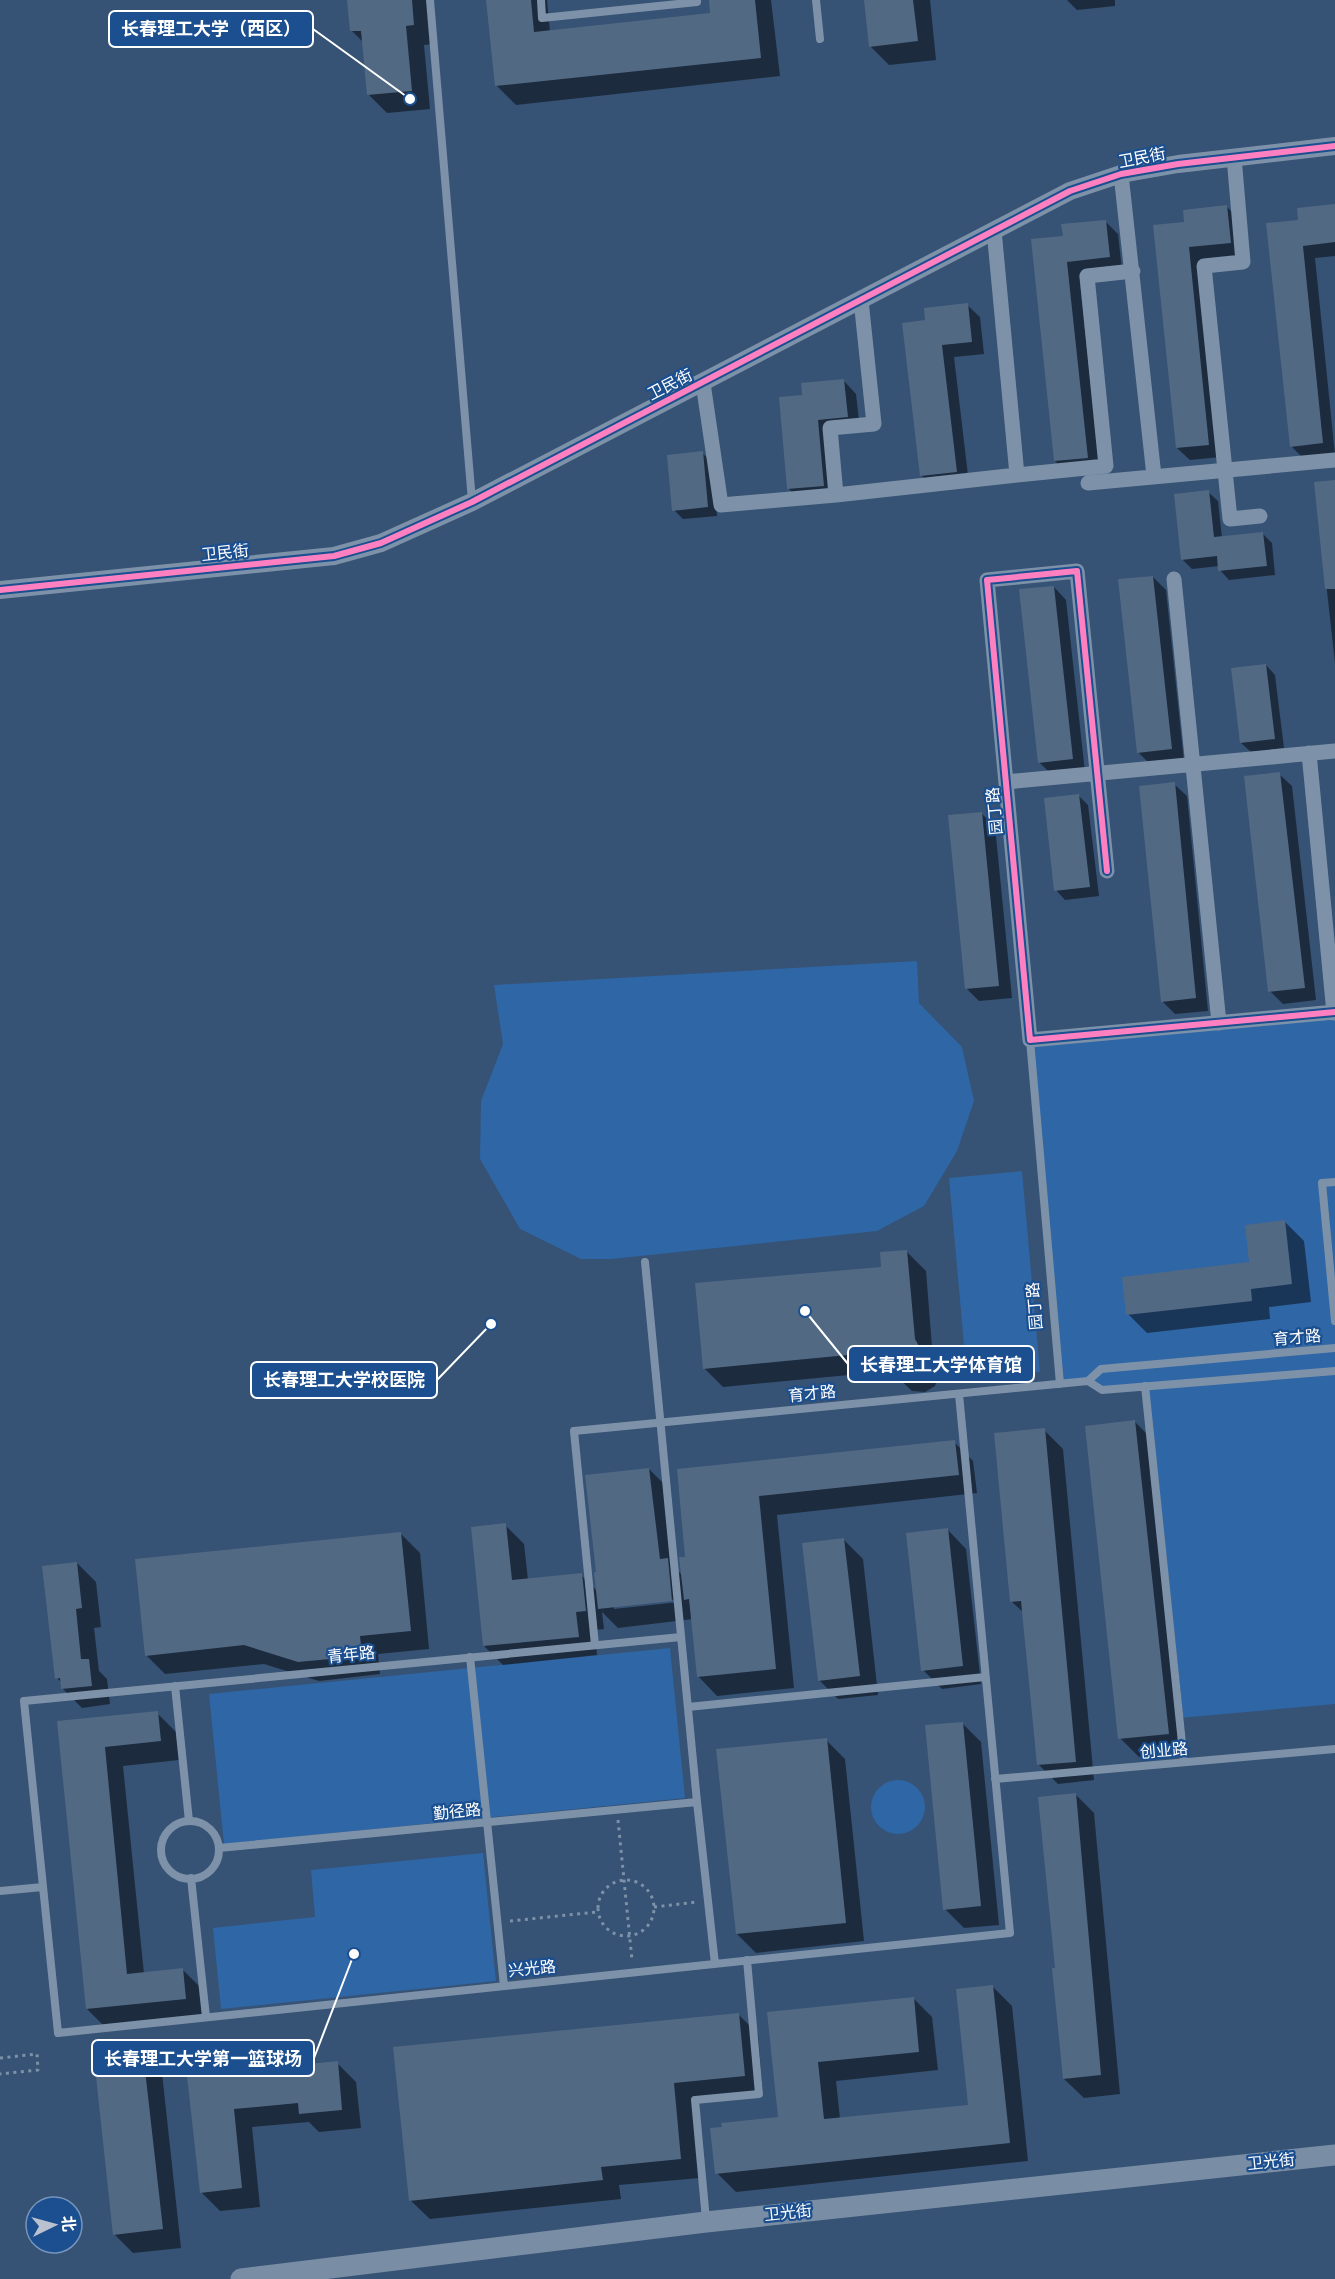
<svg xmlns="http://www.w3.org/2000/svg" width="1335" height="2279" font-family="'Nunito Sans','Noto Sans SC',sans-serif">
<style>
.green{fill:#2f66a5}
.shadow{fill:#0007;fill-rule:evenodd}
.building{fill:#526984}
.lines{fill:none;stroke-linecap:round;stroke-linejoin:round}
.path{stroke:#7d92a8;stroke-width:3;stroke-dasharray:3 4.5;stroke-linecap:butt}
.service{stroke:#7d92a8;stroke-width:8}
.minor{stroke:#7d92a8;stroke-width:15}
.tertiary{stroke:#7d92a8;stroke-width:18}
.secondary{stroke:#798da4;stroke-width:21}
.cycleway-casing{stroke:#1b4f8f;stroke-width:10}
.cycleway{stroke:#ff80c0;stroke-width:6}
.labels{text-anchor:middle;dominant-baseline:central;stroke-width:4.5;stroke-linejoin:round;paint-order:stroke}
.street-label{font-size:16px;fill:#fff;stroke:#1b4f8f}
.leader{fill:none;stroke:#fff;stroke-width:2}
.callout-dot{fill:#fff;stroke:#1b4f8f;stroke-width:2}
.callout{fill:#1b4f8f;stroke:#fff;stroke-width:2}
.callout-label{font-size:18px;text-anchor:middle;font-weight:bold;fill:#fff}
</style>
<rect width="100%" height="100%" fill="#365274"/>
<path class="green" d="M917 961 919 1003 962 1047 974 1101 957 1151 924 1206 877 1231 612 1259H581L520 1229 480 1159 481 1101 503 1044 494 985Z
M1335 1012V1704L1179 1718 1145 1387 1102 1390 1088 1381 1060 1384 1030 1040Z
M1022 1171 1040 1372 967 1378 949 1178Z
M670 1648 685 1798 224 1844 209 1694Z
M871 1807a27 27 0 1 1 54 0a27 27 0 1 1-54 0Z
M483 1853 496 1981 221 2009 213 1928 315 1917 311 1870Z"/>
<path class="shadow" d="M349 0H429L433 44 424 45 430 109 387 113 368 94 363 42 352 31Z
M487 0H547L550 32 712 14 710 0H771L780 76 516 105 497 86Z
M865 0H930L936 60 889 65 870 46Z
M1067 0H1115V6L1077 10Z
M1335 206V256L1315 258 1335 455 1304 459 1291 446 1300 221Z
M1227 207 1240 220 1243 255 1201 260 1221 457 1190 460 1177 448 1186 223Z
M1105 221 1118 234 1122 270 1079 274 1100 470 1068 474 1055 461 1064 237Z
M967 305 980 317 984 354 954 357 969 484 934 488 921 475 927 321Z
M844 381 856 394 860 429 830 433 836 499 802 502 789 489 804 397Z
M702 453 712 462 717 516 683 519 674 510Z
M1335 481V663L1315 483Z
M1208 492 1218 501 1222 538 1262 533 1272 543 1275 575 1229 580 1220 570 1219 566 1192 569 1182 559Z
M1153 577 1166 590 1184 762 1151 765 1138 752Z
M1054 587 1066 600 1085 772 1052 775 1039 762Z
M1266 665 1275 675 1284 748 1251 752 1241 743Z
M1279 774 1292 786 1316 1000 1283 1004 1270 991Z
M1174 784 1187 796 1208 1011 1175 1014 1162 1001Z
M1079 796 1088 805 1099 896 1065 900 1056 890Z
M982 814 995 826 1012 998 979 1001 966 988Z
M1285 1222 1304 1241 1311 1302 1269 1307 1270 1319 1147 1333 1128 1314 1251 1263Z
M907 1252 926 1271 933 1359 940 1375 935 1386 925 1392 912 1391 891 1371 723 1387 704 1368 883 1268Z
M1135 1422 1154 1441 1187 1752 1139 1757 1120 1738Z
M1044 1430 1063 1449 1094 1780 1058 1784 1039 1765 1024 1613 1011 1601Z
M954 1442 973 1461 977 1493 777 1515 794 1688 717 1696 698 1676 693 1619 618 1628 602 1612 604 1629 595 1630 597 1655 503 1665 484 1646 505 1525 524 1544 528 1580 581 1575 597 1591 649 1469 668 1488 677 1570 683 1576 687 1558 678 1470ZM679 1599V1602L614 1609V1606Z
M947 1529 966 1549 981 1684 942 1689 923 1670Z
M401 1534 420 1553 429 1649 378 1654 380 1674 319 1681 264 1664 165 1674 146 1655Z
M844 1540 863 1559 878 1695 838 1699 819 1680Z
M77 1563 96 1582 101 1627 94 1628 99 1671 107 1679 110 1704 82 1708 63 1689 62 1683 57 1678Z
M157 1713 176 1732 179 1760 123 1766 144 1974 183 1970 202 1989 205 2018 106 2028 87 2009 58 1723Z
M962 1723 981 1742 999 1925 964 1928 945 1909Z
M826 1740 845 1759 864 1941 756 1953 737 1934Z
M1075 1794 1094 1813 1120 2094 1084 2098 1064 2079Z
M993 1987 1012 2006 1028 2161 736 2192 717 2173 780 2119 769 2013 913 1998 932 2017 938 2070 836 2081 840 2119 969 2106Z
M739 2015 758 2034 763 2095 692 2101 700 2178 619 2185 621 2199 430 2219 410 2200Z
M143 2054 162 2073 181 2248 133 2253 114 2234Z
M337 2063 356 2082 361 2128 319 2132 309 2122 252 2127 260 2207 220 2211 201 2192 189 2077Z"/>
<path class="building" d="M347 0H412L414 25 406 26 412 91 367 95 361 31H350Z
M486 0H531L534 32 710 13 709 0H755L761 58 495 86Z
M864 0H913L918 41 869 47Z
M1335 204V242L1303 246 1323 443 1290 447 1266 223 1298 220 1297 208Z
M1227 205 1231 243 1189 247 1209 445 1176 448 1153 225 1184 222 1183 210Z
M1106 220 1110 257 1067 262 1088 458 1054 461 1031 239 1063 236 1061 224Z
M968 303 972 342 942 345 957 472 920 476 902 323 925 320 924 308Z
M844 379 848 417 818 420 824 486 787 489 779 397 802 395 801 383Z
M703 451 708 507 672 511 667 455Z
M1335 480V589H1325L1314 482Z
M1209 490 1214 537 1263 532 1267 566 1218 571 1217 556 1181 560 1174 494Z
M1153 576 1172 749 1137 753 1118 579Z
M1054 586 1073 759 1038 763 1019 589Z
M1266 664 1275 739 1240 743 1231 668Z
M1280 772 1305 988 1268 992 1244 776Z
M1175 782 1196 998 1161 1002 1139 786Z
M1079 794 1090 887 1054 891 1044 798Z
M982 812 999 986 965 989 948 815Z
M1285 1220 1292 1284 1251 1289 1252 1301 1126 1315 1122 1277 1249 1262 1245 1225Z
M907 1250 915 1339 920 1348 921 1355 916 1367 911 1372 898 1375 891 1373 881 1362 879 1352 703 1369 695 1283 881 1267 880 1252Z
M1135 1420 1169 1734 1118 1739 1085 1426Z
M1045 1428 1076 1762 1037 1765 1021 1601 1010 1602 994 1433Z
M955 1440 959 1475 759 1496 776 1669 697 1677 689 1599 684 1600 679 1557H685L677 1469Z
M649 1468 660 1559 668 1558 672 1601 598 1609 594 1572H596L585 1475Z
M506 1523 512 1580 582 1573 586 1611 576 1612 579 1637 483 1646 471 1527Z
M948 1528 963 1666 921 1671 906 1533Z
M401 1532 411 1631 360 1636 362 1656 298 1662 244 1645 145 1656 135 1559Z
M844 1538 860 1676 818 1681 802 1543Z
M77 1562 82 1608 76 1609 81 1659H89L92 1686 61 1689 60 1678 55 1679 42 1566Z
M158 1711 161 1741 105 1747 127 1974 183 1968 186 1999 86 2009 57 1721Z
M963 1722 981 1906 943 1910 925 1725Z
M827 1738 846 1923 736 1934 716 1749Z
M1076 1793 1101 2075 1063 2079 1052 1968H1055L1038 1797Z
M993 1985 1010 2143 715 2174 710 2128 722 2127 721 2123 778 2117 767 2012 914 1997 919 2052 818 2062 824 2119 968 2105 956 1989Z
M739 2013 745 2076 674 2083 681 2159 601 2167 603 2180 409 2201 393 2047Z
M143 2052 163 2229 113 2235 94 2058Z
M338 2061 342 2110 299 2114 298 2103 234 2109 242 2188 200 2193 187 2076Z"/>
<g class="lines">
<path class="path" d="M618 1820 632 1960
M598 1908a28 28 0 1 1 56 0a28 28 0 1 1-56 0Z
M654 1907 697 1902
M510 1921 597 1912
M0 2058 37 2054 38 2070 0 2074"/>
<path class="service" d="M430 0 472 501
M541 0 542 18 697 2V0
M816 0 820 39
M1030 1040 1060 1384
M1335 1182 1322 1183 1335 1321
M645 1262 697 1802 715 1964
M1335 1348 1101 1369 1088 1381 1102 1390 1335 1371
M1145 1386 1184 1762
M681 1637 24 1701 58 2033 1010 1933 959 1394
M595 1645 574 1431 1088 1381
M470 1657 504 1986
M175 1686 189 1821
M688 1707 985 1677
M995 1779 1335 1749
M161 1850a29 29 0 1 1 58 0a29 29 0 1 1-58 0Z
M219 1848 697 1802
M191 1878 206 2017
M0 1891 43 1887
M706 2220 695 2100 759 2094 747 1960"/>
<path class="minor" d="M1234 157 1243 262 1204 266 1230 519 1260 516
M1121 174 1154 476
M994 230 1017 475 1106 466 1087 276 1133 271
M703 383 721 505 836 495 830 428 874 424 861 300
M1088 483 1335 460
M836 495 1017 475
M1174 579 1219 1023
M1309 753 1334 1013
M1006 782 1335 751
M1107 871 1077 571 987 580 1030 1040 1335 1012"/>
<path class="tertiary" d="M0 590 334 556 381 543 472 502 1070 191 1121 174 1178 164 1335 146"/>
<path class="secondary" d="M241 2279 706 2222 1335 2155"/>
<g class="cycleway-casing">
<path id="cycleway" d="M0 590 334 556 381 543 472 502 1070 191 1121 174 1178 164 1335 146
M1107 871 1077 571 987 580 1030 1040 1335 1012"/>
</g>
<use href="#cycleway" class="cycleway"/>
</g>
<g class="labels">
<g class="street-label">
<text transform="translate(1142 158) rotate(-11)">卫民街</text>
<text transform="translate(670 385) rotate(-27)">卫民街</text>
<text transform="translate(225 553) rotate(-6)">卫民街</text>
<text transform="translate(995 811) rotate(-95)">园丁路</text>
<text transform="translate(1035 1306) rotate(-95)">园丁路</text>
<text transform="translate(1297 1338) rotate(-5)">育才路</text>
<text transform="translate(812 1394) rotate(-6)">育才路</text>
<text transform="translate(351 1655) rotate(-6)">青年路</text>
<text transform="translate(1164 1751) rotate(-5)">创业路</text>
<text transform="translate(457 1812) rotate(-6)">勤径路</text>
<text transform="translate(532 1969) rotate(-6)">兴光路</text>
<text transform="translate(1271 2162) rotate(-6)">卫光街</text>
<text transform="translate(788 2213) rotate(-6)">卫光街</text>
</g>
</g>
<path class="leader" d="M410 99L313 29M805 1311L848 1364M491 1324L437 1380M354 1954L314 2058"/>
<g class="callout-dot">
<circle cx="410" cy="99" r="6"/>
<circle cx="805" cy="1311" r="6"/>
<circle cx="491" cy="1324" r="6"/>
<circle cx="354" cy="1954" r="6"/>
</g>
<g class="callout">
<rect x="109" y="11" width="204" height="36" rx="6"/>
<rect x="848" y="1346" width="186" height="36" rx="6"/>
<rect x="251" y="1362" width="186" height="36" rx="6"/>
<rect x="92" y="2040" width="222" height="36" rx="6"/>
</g>
<g class="callout-label">
<text x="211" y="35">长春理工大学（西区）</text>
<text x="941" y="1371">长春理工大学体育馆</text>
<text x="344" y="1386">长春理工大学校医院</text>
<text x="203" y="2065">长春理工大学第一篮球场</text>
</g>
<g transform="translate(54 2225) rotate(85)"><circle r="28" fill="#1b4f8f" stroke="#7695bc" stroke-width="1.5"/>
<path d="M0-4.5L10 22L0 15L-10 22Z" fill="#b9c2ce"/>
<text y="-9" font-size="16" font-weight="bold" text-anchor="middle" fill="#ffffff">北</text>
</g>
</svg>
